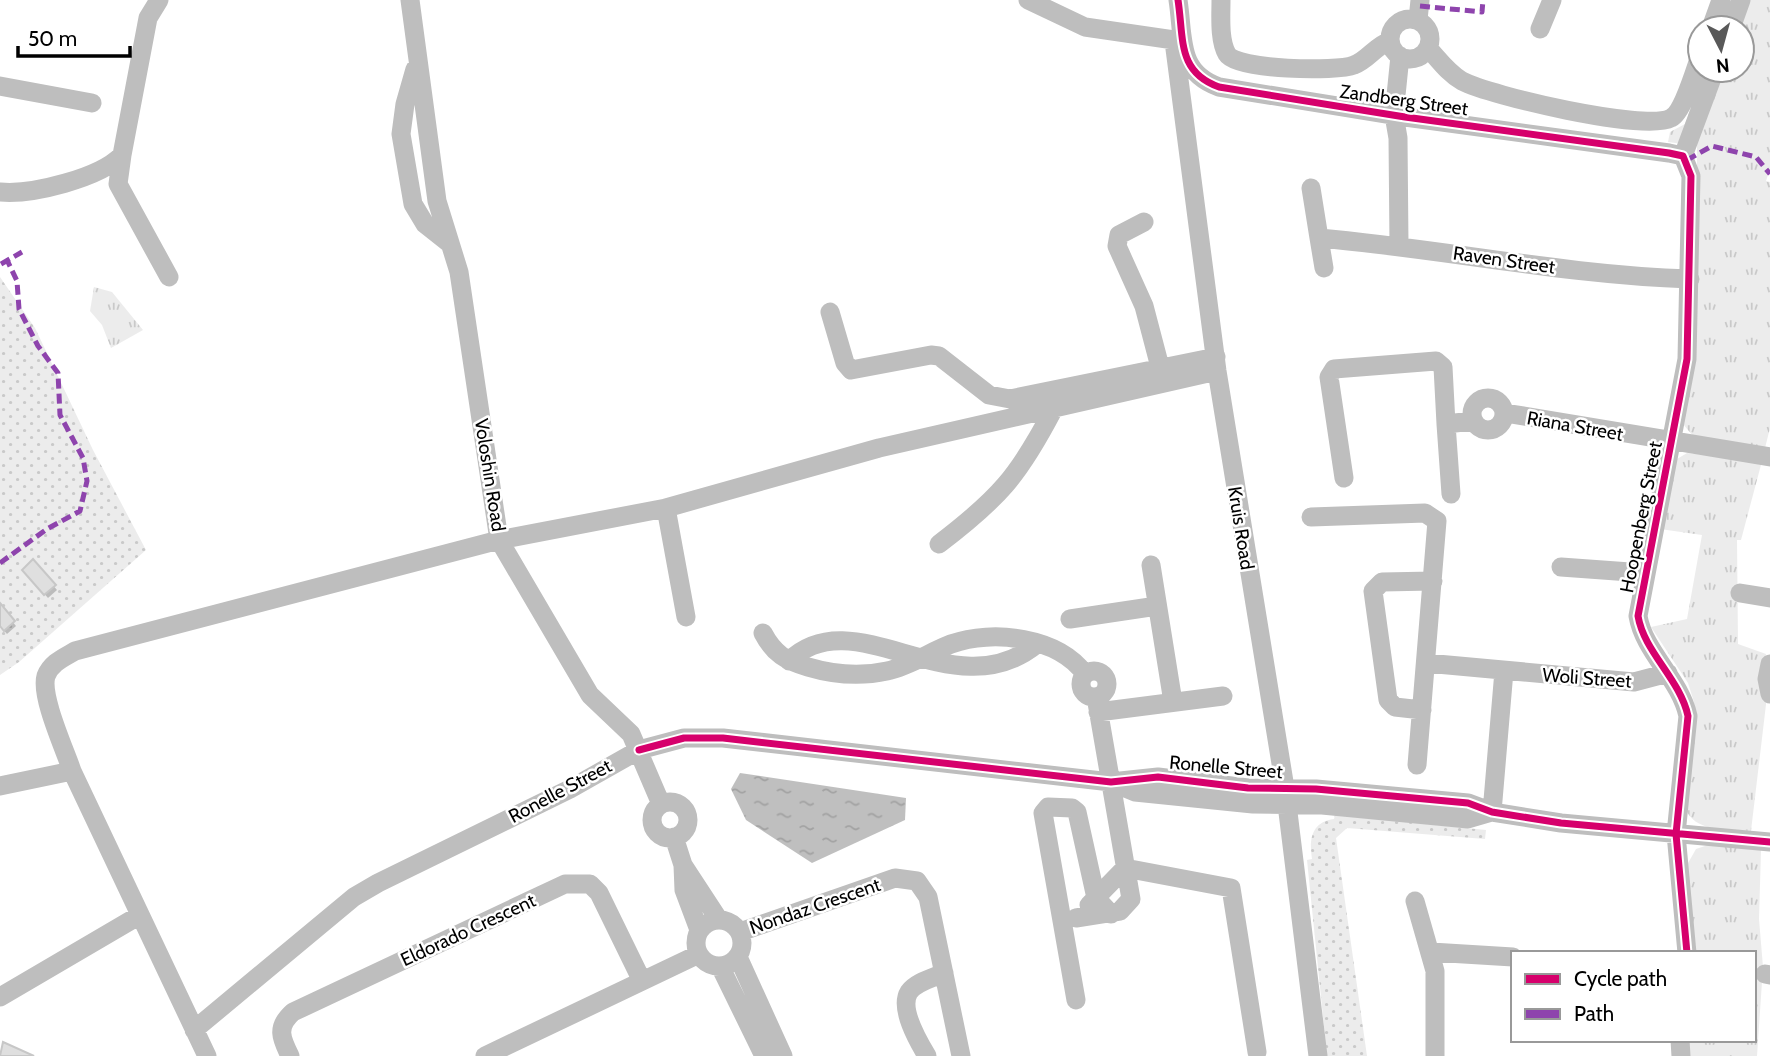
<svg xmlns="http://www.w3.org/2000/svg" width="1770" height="1056" font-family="Cabin,sans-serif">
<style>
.grass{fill:url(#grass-dots)}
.park{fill:url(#park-tufts)}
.water{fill:url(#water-ripples)}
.shadow{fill:#0003}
.building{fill:#dfdfdf;stroke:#c7c7c7;stroke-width:2}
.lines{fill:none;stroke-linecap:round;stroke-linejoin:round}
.minor{stroke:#bebebe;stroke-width:19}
.quiet{stroke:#8e44ad;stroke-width:5;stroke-dasharray:10 5;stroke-linecap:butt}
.cycleway-casing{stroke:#fff;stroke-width:11}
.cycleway{stroke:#d6006c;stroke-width:7}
.labels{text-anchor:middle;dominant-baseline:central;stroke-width:5;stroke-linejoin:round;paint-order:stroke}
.street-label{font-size:19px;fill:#000;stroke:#fff}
</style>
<defs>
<pattern id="grass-dots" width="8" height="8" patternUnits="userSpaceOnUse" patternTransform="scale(1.75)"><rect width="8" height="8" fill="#ececec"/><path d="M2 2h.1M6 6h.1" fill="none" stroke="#c9c9c9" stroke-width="1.8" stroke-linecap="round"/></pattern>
<pattern id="park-tufts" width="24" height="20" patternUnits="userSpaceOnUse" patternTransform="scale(1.75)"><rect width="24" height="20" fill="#ececec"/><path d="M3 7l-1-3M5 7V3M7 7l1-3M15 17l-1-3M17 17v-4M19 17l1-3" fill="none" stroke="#c9c9c9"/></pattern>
<pattern id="water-ripples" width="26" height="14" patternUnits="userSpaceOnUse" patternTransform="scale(1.75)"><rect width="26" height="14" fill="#bfbfbf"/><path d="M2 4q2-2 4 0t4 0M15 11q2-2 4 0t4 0" fill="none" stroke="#a2a2a2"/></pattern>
</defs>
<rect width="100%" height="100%" fill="#fff"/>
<path class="grass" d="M0 277 35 328 93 450 146 550 19 662 0 675Z
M1335 815 1486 830 1485 839 1347 828 1336 838 1367 1056H1327L1307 860 1312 859C1309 840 1311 822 1334 819Z"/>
<path class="park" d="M1731 0H1770V169L1766 181 1770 182V428L1765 448 1693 436 1683 424 1697 269V146L1668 142 1670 132 1685 124 1705 70H1742V28H1721Z
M94 287 112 292 143 330 111 348 102 325 90 311Z
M1687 453 1762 461 1741 540H1737L1738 644 1766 654 1762 671 1767 696 1751 831C1730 829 1699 833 1687 812L1694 702 1688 683 1651 627 1687 619 1702 535 1660 529 1677 459Z
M1708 845 1761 850 1759 919 1763 967 1757 1056H1688L1686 1040H1754V953H1696L1687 865 1696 849Z"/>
<path class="water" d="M740 773 906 798 905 820 812 863 746 820 731 789Z"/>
<path class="shadow" d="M33 562 57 590 48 598 27 574Z
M0 606 16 626 7 634 0 626Z"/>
<path class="building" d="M33 559 56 585 44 595 22 570Z
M0 603 15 621 4 631 0 626Z
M3 1042 34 1056H0Z"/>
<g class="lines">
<path class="minor" d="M410 0 437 201 459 272 499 540 590 695 631 734 661 804
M1028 0 1085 27 1174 40
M1178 0C1184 39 1177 72 1219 87L1405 117 1669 153 1683 156 1691 176 1687 359 1638 616C1644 652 1680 679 1688 716L1676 834 1687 953
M1221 0C1221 16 1219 40 1227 54 1236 70 1337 72 1354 65 1368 60 1375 46 1390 41
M1390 39a20 20 0 1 1 40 0a20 20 0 1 1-40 0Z
M1418 20 1420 0
M1711 28 1721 0
M1731 28 1741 0
M1540 29 1552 0
M1428 48C1439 60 1448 73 1462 81 1491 96 1645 132 1671 118 1683 112 1695 70 1700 56
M1175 49 1217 371 1285 788 1318 1056
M415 69 405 104 401 134 413 204 425 224 449 243
M0 86 92 103
M122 155 118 184 169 277
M1683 156 1715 70
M1311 188 1319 238C1443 249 1566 275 1690 279
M0 192C32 195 100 178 122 155L148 18 159 0
M1144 222 1119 235 1117 246 1144 306 1160 367
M1319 238 1324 268
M1399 245 1398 138 1394 115 1400 56
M830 312 845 363 851 370 931 355 939 356 989 395 1010 399 1216 357
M1472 414a16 16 0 1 1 32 0a16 16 0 1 1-32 0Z
M1505 413 1770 457
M1344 478 1329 377 1334 369 1436 361 1443 367 1446 424
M1451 494 1446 424 1473 421
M1311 517 1425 513 1437 521 1417 765
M939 544C998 499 1018 477 1053 410
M1151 565 1173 702
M1561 567 1644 573
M1740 593 1770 598
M686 617 666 508 879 448 1217 371
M1070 619 1157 606
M763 633C774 654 786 661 808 667 835 675 860 677 887 671 910 666 930 652 951 644 993 629 1058 637 1085 674
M789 661C855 597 954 712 1037 644
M1426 663 1634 682 1668 673
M1770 664 1767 679 1770 694
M1081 684a13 13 0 1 1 26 0a13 13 0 1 1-26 0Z
M1422 710 1395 707 1388 700 1373 591 1382 582 1433 581
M1098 712 1223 696
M72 771C65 750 40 696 46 676 51 663 63 658 75 651L499 540 666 508
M1118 785 1135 792 1253 804 1322 805 1468 819 1492 812
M0 786 72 771 207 1056
M652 820a18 18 0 1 1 36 0a18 18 0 1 1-36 0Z
M1492 812 1504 671
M674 837 683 865 684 890 699 930
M683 865 719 920
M1125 868 1231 888 1257 1052
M1415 901 1435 971V1056
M1089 905 1125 868
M1076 918 1120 911 1131 899 1096 697
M696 943a23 23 0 1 1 46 0a23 23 0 1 1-46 0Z
M740 932 895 878 917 881 928 897 961 1056
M1431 952 1513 957
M738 957 783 1056
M720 966 764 1056
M1765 974 1770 975
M0 997 140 915
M1076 1000 1043 813 1048 807 1072 808 1077 812 1096 898 1111 914
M194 1030 354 897 378 883 570 789 639 750 684 738H723L1111 782 1158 777 1248 788 1316 789 1468 803 1492 812 1561 823 1770 842
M1680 1040 1681 1056
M290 1056C281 1038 276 1027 293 1012L565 884H590L599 893 642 981
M485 1056 699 954
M927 1056C918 1041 899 1008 909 992 916 982 933 978 944 973"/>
<path class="quiet" d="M1420 6 1482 12 1483 0
M1687 160 1712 146 1756 157 1770 174
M1 264 22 252
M0 563 47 529 80 511 87 481 83 458 60 415 58 373 38 346 19 309 17 281 7 260"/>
<g class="cycleway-casing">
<path id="cycleway" d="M1178 0C1184 39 1177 72 1219 87L1405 117 1669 153 1683 156 1691 176 1687 359 1638 616C1644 652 1680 679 1688 716L1676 834 1687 953
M639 750 684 738H723L1111 782 1158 777 1248 788 1316 789 1468 803 1492 812 1561 823 1770 842"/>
</g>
<use href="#cycleway" class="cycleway"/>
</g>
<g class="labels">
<g class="street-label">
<text transform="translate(1404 100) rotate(8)">Zandberg Street</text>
<text transform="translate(1504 260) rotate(8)">Raven Street</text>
<text transform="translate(1575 426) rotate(10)">Riana Street</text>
<text transform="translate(490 475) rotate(81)">Voloshin Road</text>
<text transform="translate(1641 517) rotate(-79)">Hoopenberg Street</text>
<text transform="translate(1241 528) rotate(81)">Kruis Road</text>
<text transform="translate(1587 678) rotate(4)">Woli Street</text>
<text transform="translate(1226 767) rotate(5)">Ronelle Street</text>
<text transform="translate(560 791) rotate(-28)">Ronelle Street</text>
<text transform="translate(815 906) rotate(-19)">Nondaz Crescent</text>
<text transform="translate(468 930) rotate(-25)">Eldorado Crescent</text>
</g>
</g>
<rect x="1511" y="951" width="245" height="91" fill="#ffffff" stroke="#999999" stroke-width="2"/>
<rect x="1525" y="974" width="35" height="10" fill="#d6006c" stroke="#999999" stroke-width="2"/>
<text x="1574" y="986" font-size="21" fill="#000000">Cycle path</text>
<rect x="1525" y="1009" width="35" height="10" fill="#8e44ad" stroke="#999999" stroke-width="2"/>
<text x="1574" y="1021" font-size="21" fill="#000000">Path</text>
<g transform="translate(1721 49) rotate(174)"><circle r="33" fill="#ffffff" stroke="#999999" stroke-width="2"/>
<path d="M0-5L12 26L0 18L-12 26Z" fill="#595959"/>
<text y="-10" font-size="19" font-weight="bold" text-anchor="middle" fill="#000000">N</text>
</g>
<path d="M18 46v10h112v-10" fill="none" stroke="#000000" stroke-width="3.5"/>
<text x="28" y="46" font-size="21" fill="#000000" stroke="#ffffff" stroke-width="5" paint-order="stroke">50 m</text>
</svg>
